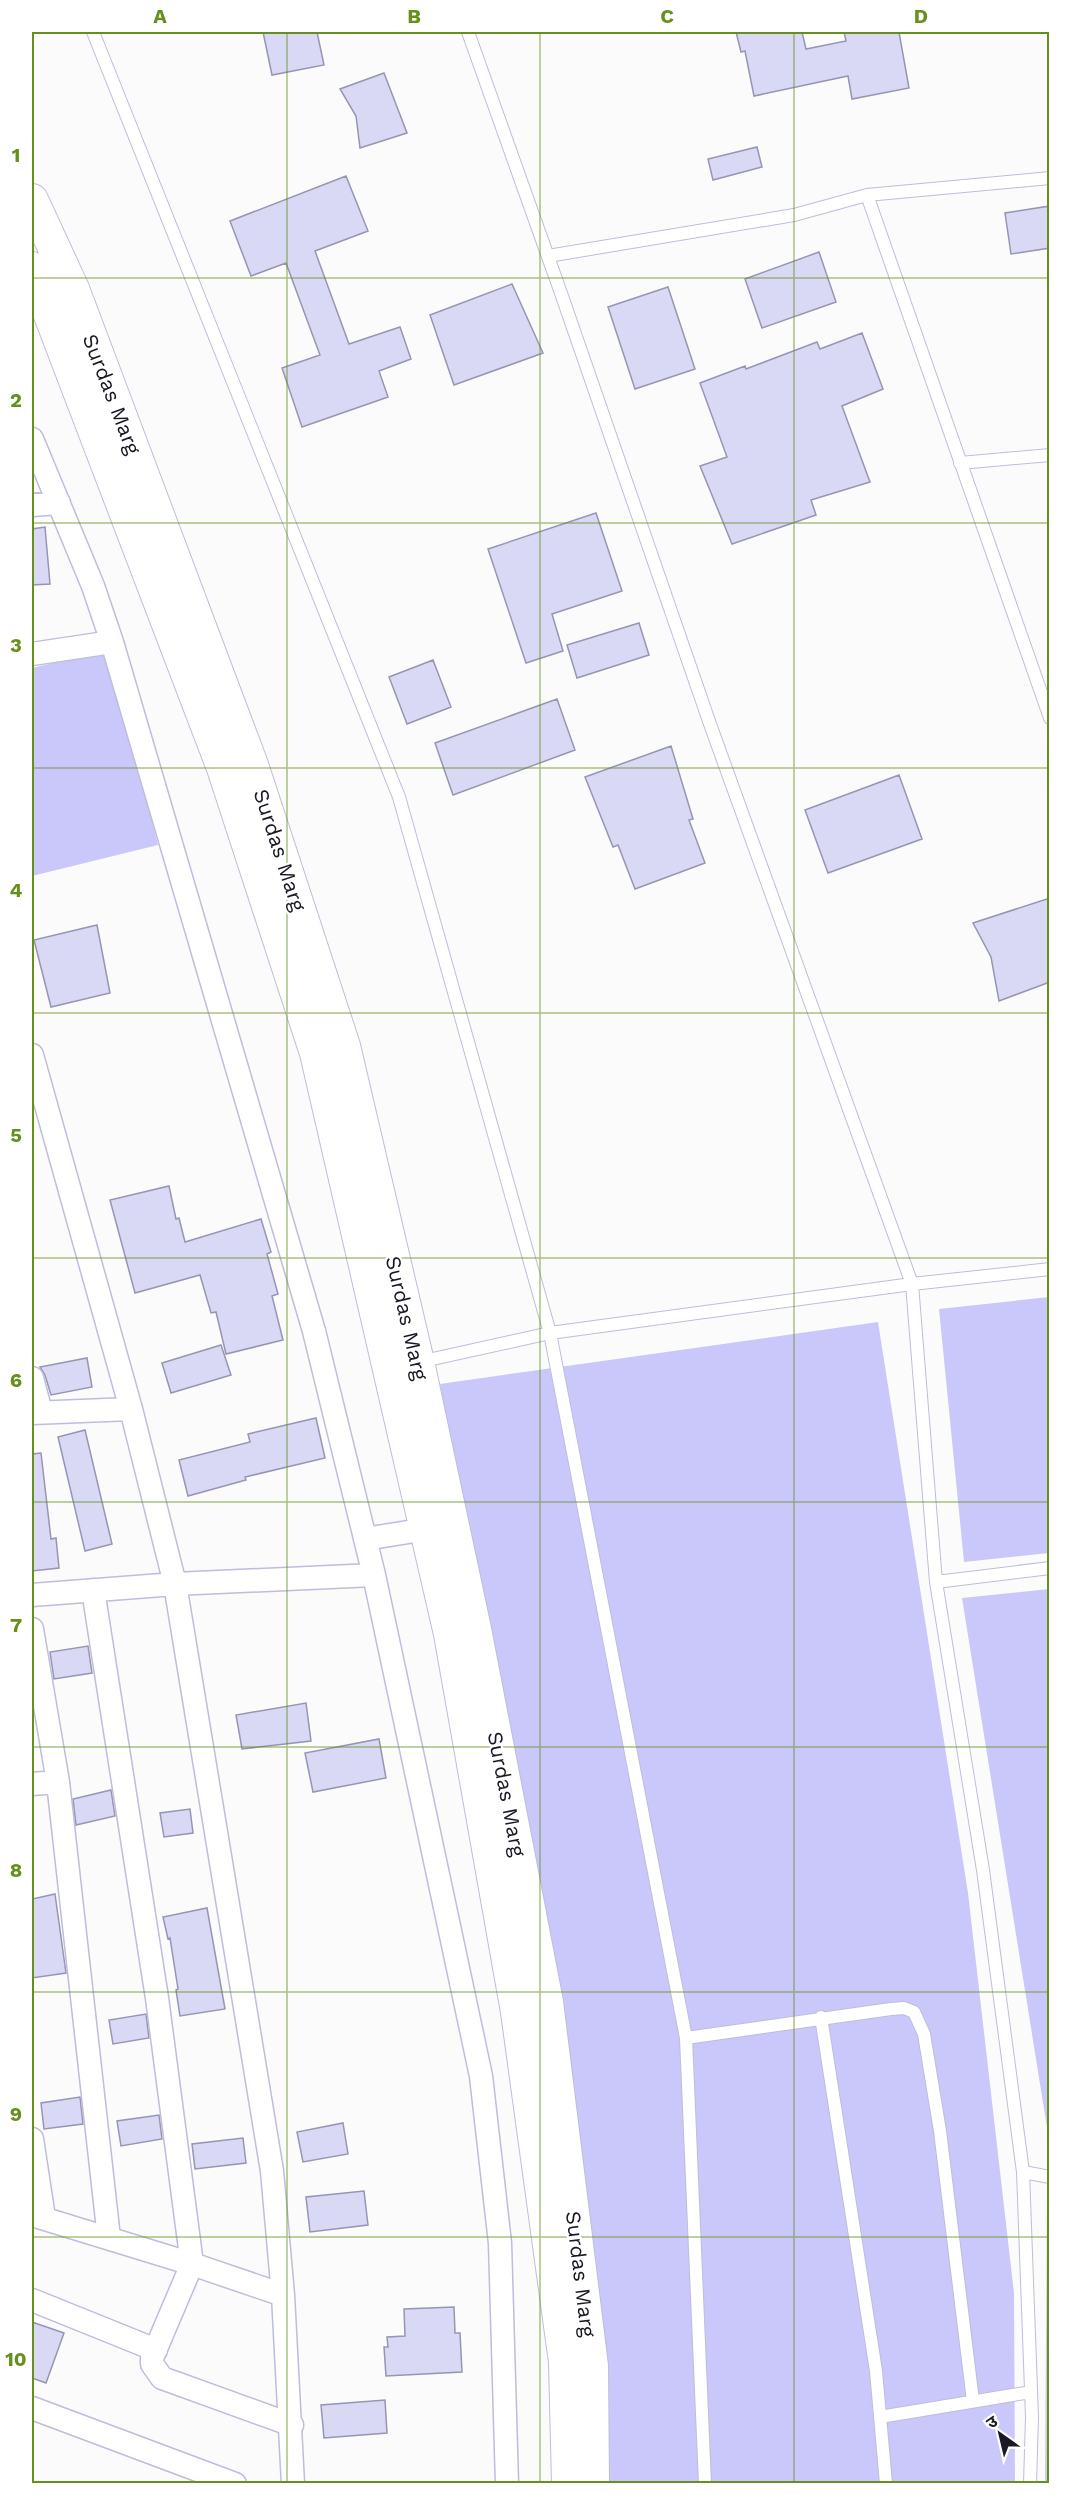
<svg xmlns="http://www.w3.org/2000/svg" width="1081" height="2515" font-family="'Work Sans','Noto Sans Devanagari',sans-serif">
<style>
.green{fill:#cac8fa}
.building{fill:#d9d8f5;stroke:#9695b3;stroke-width:1.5}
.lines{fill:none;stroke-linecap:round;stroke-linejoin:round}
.lane-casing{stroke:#bebddc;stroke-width:14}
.street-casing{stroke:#bebddc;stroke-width:25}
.secondary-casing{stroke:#bebddc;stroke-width:34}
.lane{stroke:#fff;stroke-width:12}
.street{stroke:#fff;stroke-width:22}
.secondary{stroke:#fff;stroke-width:32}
.grid{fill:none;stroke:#678f1c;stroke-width:1.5;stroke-opacity:0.55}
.labels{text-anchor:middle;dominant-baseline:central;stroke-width:4.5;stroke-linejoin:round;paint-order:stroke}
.street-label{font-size:21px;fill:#191824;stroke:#fff}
.neatline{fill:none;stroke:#678f1c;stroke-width:2}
.grid-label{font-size:20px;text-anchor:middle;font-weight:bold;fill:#678f1c}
</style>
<rect width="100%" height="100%" fill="#fbfbfb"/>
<path class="green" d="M111 649 158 845 32 876V668Z
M1049 1297V1553L964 1562 939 1309Z
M878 1322 968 1893 1014 2293 1015 2483H594L564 2056 440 1384Z
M1049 1589H1050L1049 2140 962 1598Z
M1047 2193 1050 2194 1049 2484 1045 2483Z"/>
<path class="building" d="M263 32H317L324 65 272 75Z
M736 32H802L806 49 846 41 844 32H899L909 88 852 99 848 76 754 96 745 51 741 52Z
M384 73 407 133 360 148 356 116 340 89Z
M757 147 762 167 713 180 708 159Z
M346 176 368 231 315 251 349 344 400 327 411 359 379 371 388 397 302 427 282 368 320 355 286 263 251 276 230 221Z
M1050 206V248L1011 254 1005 213Z
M819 252 836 302 762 328 745 279Z
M512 284 543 353 454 385 430 315Z
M668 287 695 369 635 389 608 307Z
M862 333 883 389 842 406 870 482 811 500 816 515 732 544 700 466 727 457 700 383 745 366 746 369 817 342 820 349Z
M596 513 622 591 552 614 563 651 526 663 488 549Z
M45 527 50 584 32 585V529Z
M639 623 649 655 577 678 567 645Z
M433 660 451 707 407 724 389 677Z
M557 699 575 750 453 795 435 743Z
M671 746 693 819 689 820 705 863 635 889 618 845 613 847 585 777Z
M899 775 922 839 828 873 805 810Z
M1050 898V982L999 1001 991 957 973 923Z
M97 925 110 993 51 1007 34 940Z
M169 1186 176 1219 179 1218 185 1242 261 1219 271 1252 267 1254 278 1294 272 1296 283 1340 226 1354 216 1312 211 1313 200 1275 135 1293 110 1200Z
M221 1345 231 1375 171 1393 162 1363Z
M87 1358 92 1387 51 1395 45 1375 40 1367Z
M316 1418 325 1458 245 1477 246 1480 188 1496 179 1460 250 1442 248 1434Z
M85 1430 112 1544 85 1551 58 1437Z
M41 1453 51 1539 56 1538 59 1568 32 1571V1454Z
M88 1646 92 1673 54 1679 50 1652Z
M306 1703 311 1741 242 1749 236 1715Z
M379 1739 386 1778 313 1792 305 1753Z
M111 1790 115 1816 76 1825 73 1799Z
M190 1809 193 1833 164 1837 160 1813Z
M55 1894 66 1973 32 1978V1899Z
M207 1908 225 2009 180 2016 176 1990 178 1989 170 1938 168 1939 163 1917Z
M146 2014 149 2038 113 2044 109 2020Z
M80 2097 83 2124 44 2129 41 2103Z
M159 2115 162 2139 121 2146 117 2121Z
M343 2123 348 2154 303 2162 297 2132Z
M243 2138 246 2163 195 2169 192 2144Z
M364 2191 368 2225 310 2232 306 2197Z
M454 2307 455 2333H460L462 2372 386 2376 384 2347H388L387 2337 405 2336 404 2309Z
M32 2322 64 2333 46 2383 32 2378Z
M385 2400 387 2433 324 2438 321 2405Z"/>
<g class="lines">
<g class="lane-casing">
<path id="lane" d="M93 32 399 797 550 1333 686 2038 705 2484
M468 32 562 296 710 724 912 1284 936 1582 983 1870 1023 2172 1032 2417 1030 2484
M867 195 1050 718
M548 256 794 215 867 195 1050 178
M960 463 1050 455
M419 1362 550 1333 912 1284 1050 1269
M936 1582 1050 1568
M821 2017 876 2371 886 2484
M686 2038 891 2009 904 2008 914 2012 924 2034 940 2131 973 2401
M1023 2172 1050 2177
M880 2417 1031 2392"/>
</g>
<g class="street-casing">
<path id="street" d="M32 439 93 586 112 642 314 1331 374 1575 481 2076 500 2243 507 2484
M32 505 59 503
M32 654 112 642
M32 1055 131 1409 175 1584 272 2171 283 2295 293 2484
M32 1378 41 1412
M32 1413 131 1409
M365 1539 427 1529
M93 1590 157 1998 192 2264 152 2358V2364L162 2378 292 2425
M32 1595 175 1584 374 1575
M32 1629 58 1782 109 2238
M32 1784 58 1782
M32 2139 44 2218
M32 2215 192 2264 283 2295
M32 2300 156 2350
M32 2408 235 2484"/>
</g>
<g class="secondary-casing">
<path id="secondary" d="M32 200 73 289 252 765 344 1046 418 1362 475 1629 547 2002 592 2366 593 2484
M32 268 223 768 316 1053 450 1634 517 2012 565 2362 568 2484"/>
</g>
<use href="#lane" class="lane"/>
<use href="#street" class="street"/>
<use href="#secondary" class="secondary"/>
</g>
<path class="grid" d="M287 32V2484M540 32V2484M794 32V2484M32 278H1050M32 523H1050M32 768H1050M32 1013H1050M32 1258H1050M32 1502H1050M32 1747H1050M32 1992H1050M32 2237H1050"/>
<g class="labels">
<g class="street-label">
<text transform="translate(112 394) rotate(69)">Surdas Marg</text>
<text transform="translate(280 850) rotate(72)">Surdas Marg</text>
<text transform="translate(407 1318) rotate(77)">Surdas Marg</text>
<text transform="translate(507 1794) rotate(79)">Surdas Marg</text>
<text transform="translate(581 2274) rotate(83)">Surdas Marg</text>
</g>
</g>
<rect width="1081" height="2515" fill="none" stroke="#ffffff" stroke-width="66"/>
<g transform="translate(1000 2434) rotate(326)" stroke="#ffffff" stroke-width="4.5" paint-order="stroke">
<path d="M0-4.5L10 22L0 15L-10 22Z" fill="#191824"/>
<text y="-9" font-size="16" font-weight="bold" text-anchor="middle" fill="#191824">उ</text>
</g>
<rect x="33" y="33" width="1015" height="2449" class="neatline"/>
<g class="grid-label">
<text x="160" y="23">A</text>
<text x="414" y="23">B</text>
<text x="667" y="23">C</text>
<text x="921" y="23">D</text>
<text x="16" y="162">1</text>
<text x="16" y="407">2</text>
<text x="16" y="652">3</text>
<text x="16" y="897">4</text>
<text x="16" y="1142">5</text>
<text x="16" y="1387">6</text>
<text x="16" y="1632">7</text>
<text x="16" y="1877">8</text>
<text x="16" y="2121">9</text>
<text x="16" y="2366">10</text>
</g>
</svg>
